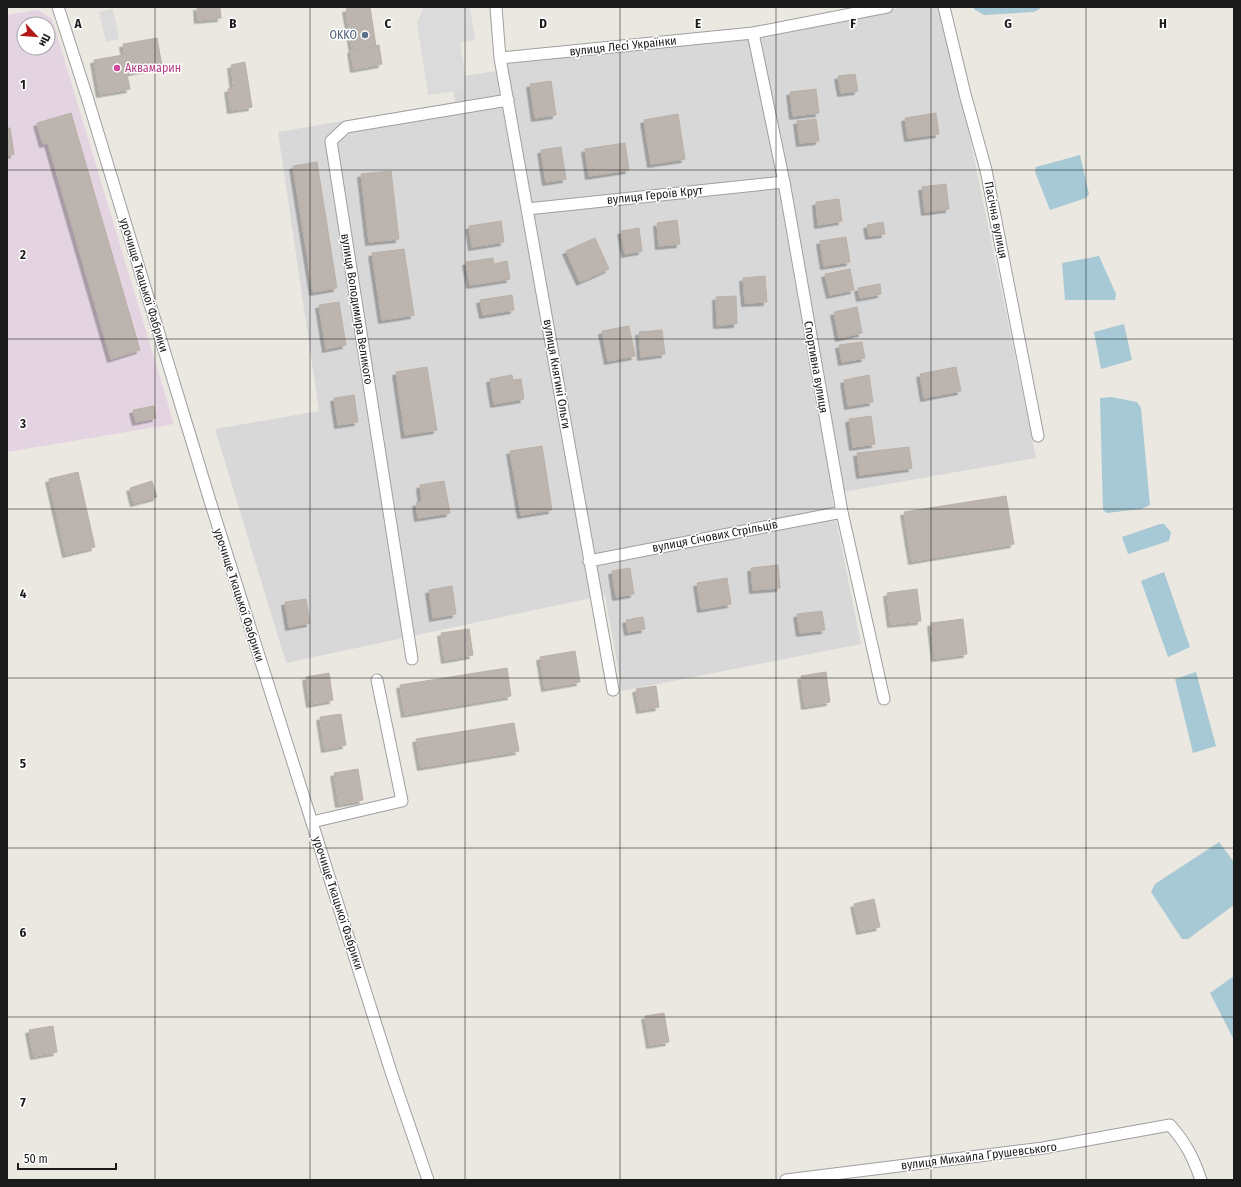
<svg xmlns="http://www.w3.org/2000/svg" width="1241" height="1187" font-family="'Fira Sans Condensed',sans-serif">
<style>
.residential{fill:#d9d8d8}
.industrial{fill:#e4d4e1;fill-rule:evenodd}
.parking{fill:#dbdbdb}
.water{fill:#a6c9d5}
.building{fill:#bbb4af;stroke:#bbb0a5;filter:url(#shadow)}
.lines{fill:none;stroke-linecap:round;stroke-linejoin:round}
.minor-casing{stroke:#9f9f9f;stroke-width:13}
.minor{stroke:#fff;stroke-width:11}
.grid{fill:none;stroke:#1b1b1b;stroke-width:1;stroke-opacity:0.55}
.service-dot{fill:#5c6f8a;stroke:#fff;stroke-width:1.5}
.hotel-dot{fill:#d1479c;stroke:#fff;stroke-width:1.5}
.labels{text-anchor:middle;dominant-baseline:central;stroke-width:3;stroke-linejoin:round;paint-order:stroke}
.service-label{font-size:12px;fill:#4e5e75;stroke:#fff;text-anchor:end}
.street-label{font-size:12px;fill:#1b1b1b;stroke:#fff}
.hotel-label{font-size:12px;fill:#b23c85;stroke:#fff;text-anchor:start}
.grid-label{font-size:13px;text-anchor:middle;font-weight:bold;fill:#1b1b1b;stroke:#fff;stroke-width:3;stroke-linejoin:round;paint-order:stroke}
</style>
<defs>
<filter id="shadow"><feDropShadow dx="-3.5" dy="3.5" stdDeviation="0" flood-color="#0004"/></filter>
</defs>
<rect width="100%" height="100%" fill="#ebe8e1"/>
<path class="residential" d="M906 7H943L1036 458 831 494 861 644 622 691 605 595 286 663 215 429 319 411 278 132 455 102 451 78 502 70 500 58 753 33Z"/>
<path class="industrial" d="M38 10 52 19 174 424 7 452V15ZM24 24H48V48H24Z"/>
<path class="parking" d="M424 7H470L475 40 460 43 468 89 428 95 417 22Z
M113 9 119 39 106 42 99 12Z"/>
<path class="water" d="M973 7H1043L1034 12 984 15 974 9Z
M1080 155 1089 194 1086 198 1050 210 1035 172 1036 167Z
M1099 256 1116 294 1115 300H1065L1062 263Z
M1124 324 1132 360 1101 369 1094 332Z
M1111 397 1137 402 1141 408 1150 505 1141 509 1107 513 1103 510 1100 398Z
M1160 524H1164L1171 532 1169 541 1128 554 1122 537Z
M1164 572 1190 647 1168 657 1141 581Z
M1196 672 1216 746 1193 753 1175 679Z
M1219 842 1234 862V905L1188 939H1182L1151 892 1155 884Z
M1234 976V1040L1210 993Z"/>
<path class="building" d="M197 7H220L221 18 198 20Z
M356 7H370L376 46 353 50 346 9Z
M157 38 162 66 128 73 123 44Z
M379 45 382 64 354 69 351 50Z
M123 55 130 89 100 94 94 60Z
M245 62 252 107 231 110 228 89 234 88 231 65Z
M855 74 858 91 841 93 838 76Z
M551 81 556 115 535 118 530 84Z
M816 89 819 113 793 116 790 92Z
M71 113 140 350 111 359 48 143 43 144 37 123Z
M936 113 939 134 908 138 905 118Z
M678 114 685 159 651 164 644 120Z
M816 119 819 141 800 143 797 121Z
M7 128H10L14 154 7 156Z
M625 143 629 170 589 176 585 149Z
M561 147 566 179 546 182 541 150Z
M317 162 337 288 313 292 293 166Z
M391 171 399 239 369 242 361 174Z
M946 184 949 209 925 212 922 187Z
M839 199 842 221 818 225 816 202Z
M677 220 680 244 659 246 657 223Z
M501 221 504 242 472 247 469 226Z
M883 222 885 234 869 236 867 225Z
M639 228 642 251 625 254 621 231Z
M846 237 850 262 824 266 820 241Z
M595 238 609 269 580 282 566 251Z
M404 249 414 315 382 320 372 253Z
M493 258 494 264 507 261 510 279 470 285 466 262Z
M850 269 854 290 830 295 825 274Z
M765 276 767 302 745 303 743 278Z
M880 284 881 294 860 298 858 288Z
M512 295 514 310 483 315 480 300Z
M736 296 737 324 717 325 716 297Z
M339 302 346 345 326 349 319 305Z
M857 307 862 333 839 338 834 312Z
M629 326 635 356 608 361 602 331Z
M662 330 665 354 641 357 639 332Z
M862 342 865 358 842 362 839 345Z
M427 367 437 430 405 435 396 372Z
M956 367 961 391 924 398 920 374Z
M512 375 513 380 521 379 524 399 494 404 490 379Z
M869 375 873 402 848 406 844 380Z
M354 395 358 422 338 425 334 398Z
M154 406 156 418 136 422 133 410Z
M871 416 875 444 853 447 849 419Z
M542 446 552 510 521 515 510 451Z
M909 447 912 468 860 475 857 453Z
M78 472 95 547 66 554 49 479Z
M152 481 157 497 134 503 130 488Z
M444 481 450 513 418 518 416 503 422 502 420 485Z
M1006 496 1014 544 912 561 904 512Z
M778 565 780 588 753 590 751 568Z
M630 568 634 594 616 597 612 571Z
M727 578 731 604 701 609 697 583Z
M452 586 456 614 433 618 429 590Z
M917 589 921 621 891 624 887 593Z
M306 599 310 623 289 627 285 602Z
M822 611 825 630 800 633 797 614Z
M643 617 645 629 628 632 626 620Z
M963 619 967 654 935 658 931 623Z
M469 629 473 655 445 660 441 633Z
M575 651 580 682 545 688 540 657Z
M507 668 511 696 405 714 400 685Z
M826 672 830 702 805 706 801 676Z
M329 673 333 700 310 704 306 677Z
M656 686 659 707 640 710 636 689Z
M341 714 346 745 325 749 320 717Z
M514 723 519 751 421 767 416 739Z
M358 769 363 800 339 804 334 773Z
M874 899 880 927 860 931 854 904Z
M664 1013 669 1042 650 1045 645 1016Z
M53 1026 57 1052 34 1056 29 1030Z"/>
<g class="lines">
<g class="minor-casing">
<path id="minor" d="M58 7 88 100 210 501 392 1075 428 1180
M496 7 500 58 613 690
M944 7 965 94 986 170 1038 436
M753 33 784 182 842 512 884 699
M500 58 753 33 887 7
M527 209 784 182
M589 561 842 512
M412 659 331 141 346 127 508 100
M312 822 402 801 377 680
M786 1180 1043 1148 1170 1125C1186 1143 1193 1157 1201 1180"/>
</g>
<use href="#minor" class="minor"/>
</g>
<path class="grid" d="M155 7V1180M310 7V1180M465 7V1180M620 7V1180M776 7V1180M931 7V1180M1086 7V1180M7 170H1234M7 339H1234M7 509H1234M7 678H1234M7 848H1234M7 1017H1234"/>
<circle class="service-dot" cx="365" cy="35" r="4"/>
<circle class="hotel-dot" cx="117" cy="68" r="4"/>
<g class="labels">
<g class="service-label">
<text x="357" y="35">OKKO</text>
</g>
<g class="street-label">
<text transform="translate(623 46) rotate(-6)">вулиця Лесі Українки</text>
<text transform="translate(655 195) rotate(-6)">вулиця Героїв Крут</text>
<text transform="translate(996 220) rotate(79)">Пасічна вулиця</text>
<text transform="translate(144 285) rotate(73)">урочище Ткацької Фабрики</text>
<text transform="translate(357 309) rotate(81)">вулиця Володимира Великого</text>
<text transform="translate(816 367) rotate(80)">Спортивна вулиця</text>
<text transform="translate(557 374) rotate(80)">вулиця Княгині Ольги</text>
<text transform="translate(715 536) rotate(-11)">вулиця Січових Стрільців</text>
<text transform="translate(239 595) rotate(72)">урочище Ткацької Фабрики</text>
<text transform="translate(338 903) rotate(72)">урочище Ткацької Фабрики</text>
<text transform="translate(979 1156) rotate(-7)">вулиця Михайла Грушевського</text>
</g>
<g class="hotel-label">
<text x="125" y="68">Аквамарин</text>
</g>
</g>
<g class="grid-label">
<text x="78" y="28">A</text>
<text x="233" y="28">B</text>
<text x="388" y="28">C</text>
<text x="543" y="28">D</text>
<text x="698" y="28">E</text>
<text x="853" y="28">F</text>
<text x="1008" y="28">G</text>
<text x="1163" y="28">H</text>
<text x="23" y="89">1</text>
<text x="23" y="259">2</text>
<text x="23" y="428">3</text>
<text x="23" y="598">4</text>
<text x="23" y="768">5</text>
<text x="23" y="937">6</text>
<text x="23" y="1107">7</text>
</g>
<rect width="1241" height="1187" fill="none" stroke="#1b1b1b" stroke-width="16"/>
<g transform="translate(36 36) rotate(116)"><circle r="19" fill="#ffffff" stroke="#a4a4a4"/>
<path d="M0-3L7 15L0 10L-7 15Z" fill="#b21814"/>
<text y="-6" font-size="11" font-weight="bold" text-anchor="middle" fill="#1b1b1b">Пн</text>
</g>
<path d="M18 1163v6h98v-6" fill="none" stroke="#1b1b1b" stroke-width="2"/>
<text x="24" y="1163" font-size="12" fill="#1b1b1b" stroke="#ffffff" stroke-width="3" paint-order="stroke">50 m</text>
</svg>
